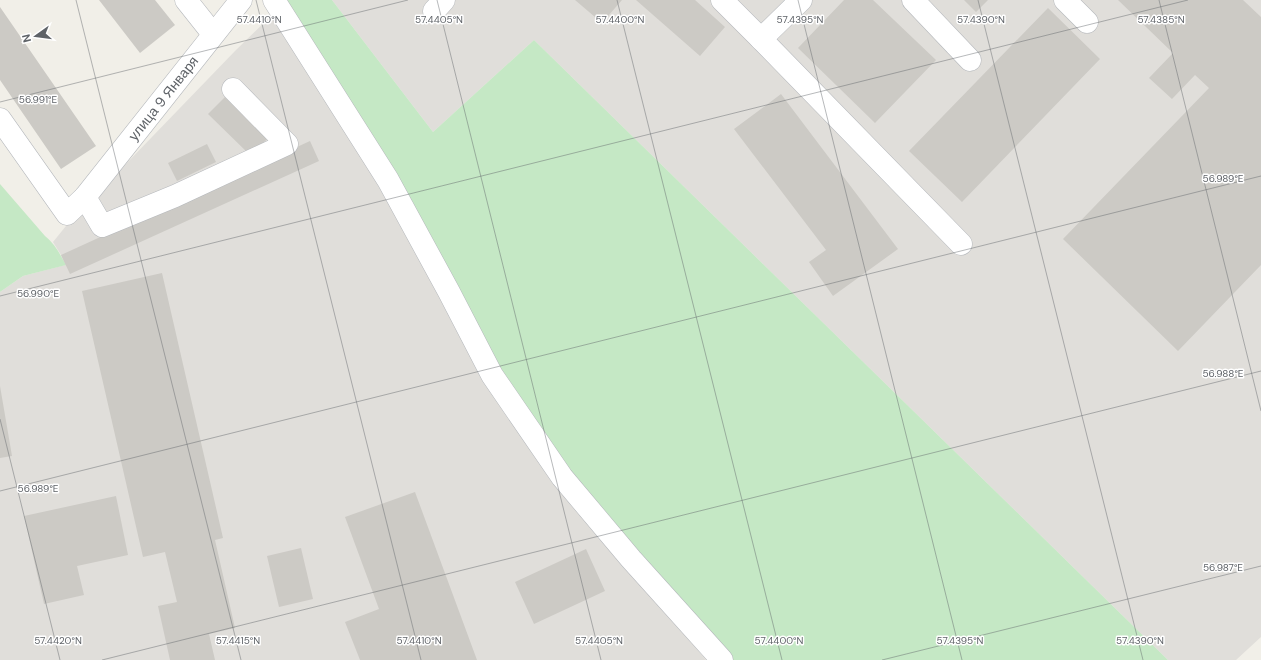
<svg xmlns="http://www.w3.org/2000/svg" width="1261" height="660" font-family="'DM Sans',sans-serif">
<style>
.industrial{fill:#e0deda}
.green{fill:#c5e8c5}
.building{fill:#cccac5}
.lines{fill:none;stroke-linecap:round;stroke-linejoin:round}
.minor-casing{stroke:#b5b8bc;stroke-width:23}
.minor{stroke:#fff;stroke-width:22}
.ticks{fill:none;stroke:#5f6368;stroke-width:1;stroke-opacity:0.45}
.labels{text-anchor:middle;dominant-baseline:central;stroke-width:3;stroke-linejoin:round;paint-order:stroke}
.street-label{font-size:14px;fill:#5f6368;stroke:#fff}
.ticks-label{font-size:10px;text-anchor:middle;fill:#5f6368;stroke:#fff;stroke-width:3;stroke-linejoin:round;paint-order:stroke}
</style>
<rect width="100%" height="100%" fill="#f1efe8"/>
<path class="industrial" d="M332 0H1261V637L1236 660H1168L534 40 433 132Z
M275 12 633 573 706 660H0V292L23 276 65 265 61 255 53 242 66 226 235 51Z"/>
<path class="green" d="M287 0H332L433 132 534 40 1168 660H733L703 624 569 475 503 374 394 176Z
M0 184 45 236C55 244 60 254 66 265L23 276 0 292Z"/>
<path class="building" d="M99 0H155L175 25 140 53Z
M575 0H622L602 23Z
M636 0H695L725 27 700 56Z
M844 0H873L936 60 875 123 798 48Z
M964 0H988L976 12Z
M1118 0H1243L1261 17V265L1178 351 1063 239 1209 88 1195 75 1172 99 1149 78 1173 53Z
M0 7 96 146 61 169 0 80Z
M1048 8 1100 59 962 202 909 151Z
M781 94 898 249 833 296 809 262 826 250 734 129Z
M225 97 267 139 251 156 208 114Z
M310 141 319 161 70 274 61 255Z
M207 144 216 162 177 181 168 163Z
M162 273 223 538 215 540 235 628 209 634 215 660H170L158 606 177 602 165 552 143 557 82 291Z
M0 386 12 456 0 458Z
M415 492 477 660H360L345 622 379 609 345 517Z
M116 496 128 555 77 566 84 595 44 604 24 516Z
M301 548 313 599 279 607 267 556Z
M586 549 605 591 534 624 515 582Z"/>
<g class="lines">
<g class="minor-casing">
<g id="minor">
<path d="M186 0 213 34"/>
<path d="M274 0 388 180 449 292 492 375 562 477 631 559 722 660"/>
<path d="M722 0 761 39 961 244"/>
<path d="M913 0 970 60"/>
<path d="M1065 0 1087 22"/>
<path d="M434 11 444 0"/>
<path d="M761 39 801 0"/>
<path id="s1" d="M0 119 67 214 85 197 241 0"/>
<path d="M85 197 102 226 175 196 287 144 233 89"/>
</g>
</g>
<use href="#minor" class="minor"/>
</g>
<path class="ticks" d="M76 0 241 660M256 0 421 660M437 0 601 660M617 0 782 660M798 0 962 660M978 0 1143 660M1159 0 1261 411M0 102 408 0M0 296 1188 0M0 419 60 660M0 491 1261 176M102 660 1261 371M882 660 1261 566"/>
<g class="labels">
<g class="street-label">
<text stroke="none"><textPath href="#s1" startOffset="267">улица 9 Января</textPath></text>
</g>
</g>
<g class="ticks-label">
<text x="259" y="23">57.4410°N</text>
<text x="439" y="23">57.4405°N</text>
<text x="620" y="23">57.4400°N</text>
<text x="800" y="23">57.4395°N</text>
<text x="981" y="23">57.4390°N</text>
<text x="1161" y="23">57.4385°N</text>
<text x="38" y="103">56.991°E</text>
<text x="1223" y="182">56.989°E</text>
<text x="38" y="297">56.990°E</text>
<text x="1223" y="377">56.988°E</text>
<text x="38" y="492">56.989°E</text>
<text x="1223" y="571">56.987°E</text>
<text x="58" y="644">57.4420°N</text>
<text x="238" y="644">57.4415°N</text>
<text x="419" y="644">57.4410°N</text>
<text x="599" y="644">57.4405°N</text>
<text x="779" y="644">57.4400°N</text>
<text x="960" y="644">57.4395°N</text>
<text x="1140" y="644">57.4390°N</text>
</g>
<g transform="translate(36 36) rotate(256)" stroke="#ffffff" stroke-width="3" paint-order="stroke">
<path d="M0-3L7 15L0 10L-7 15Z" fill="#5f6368"/>
<text y="-6" font-size="11" font-weight="bold" text-anchor="middle" fill="#5f6368">N</text>
</g>
</svg>
